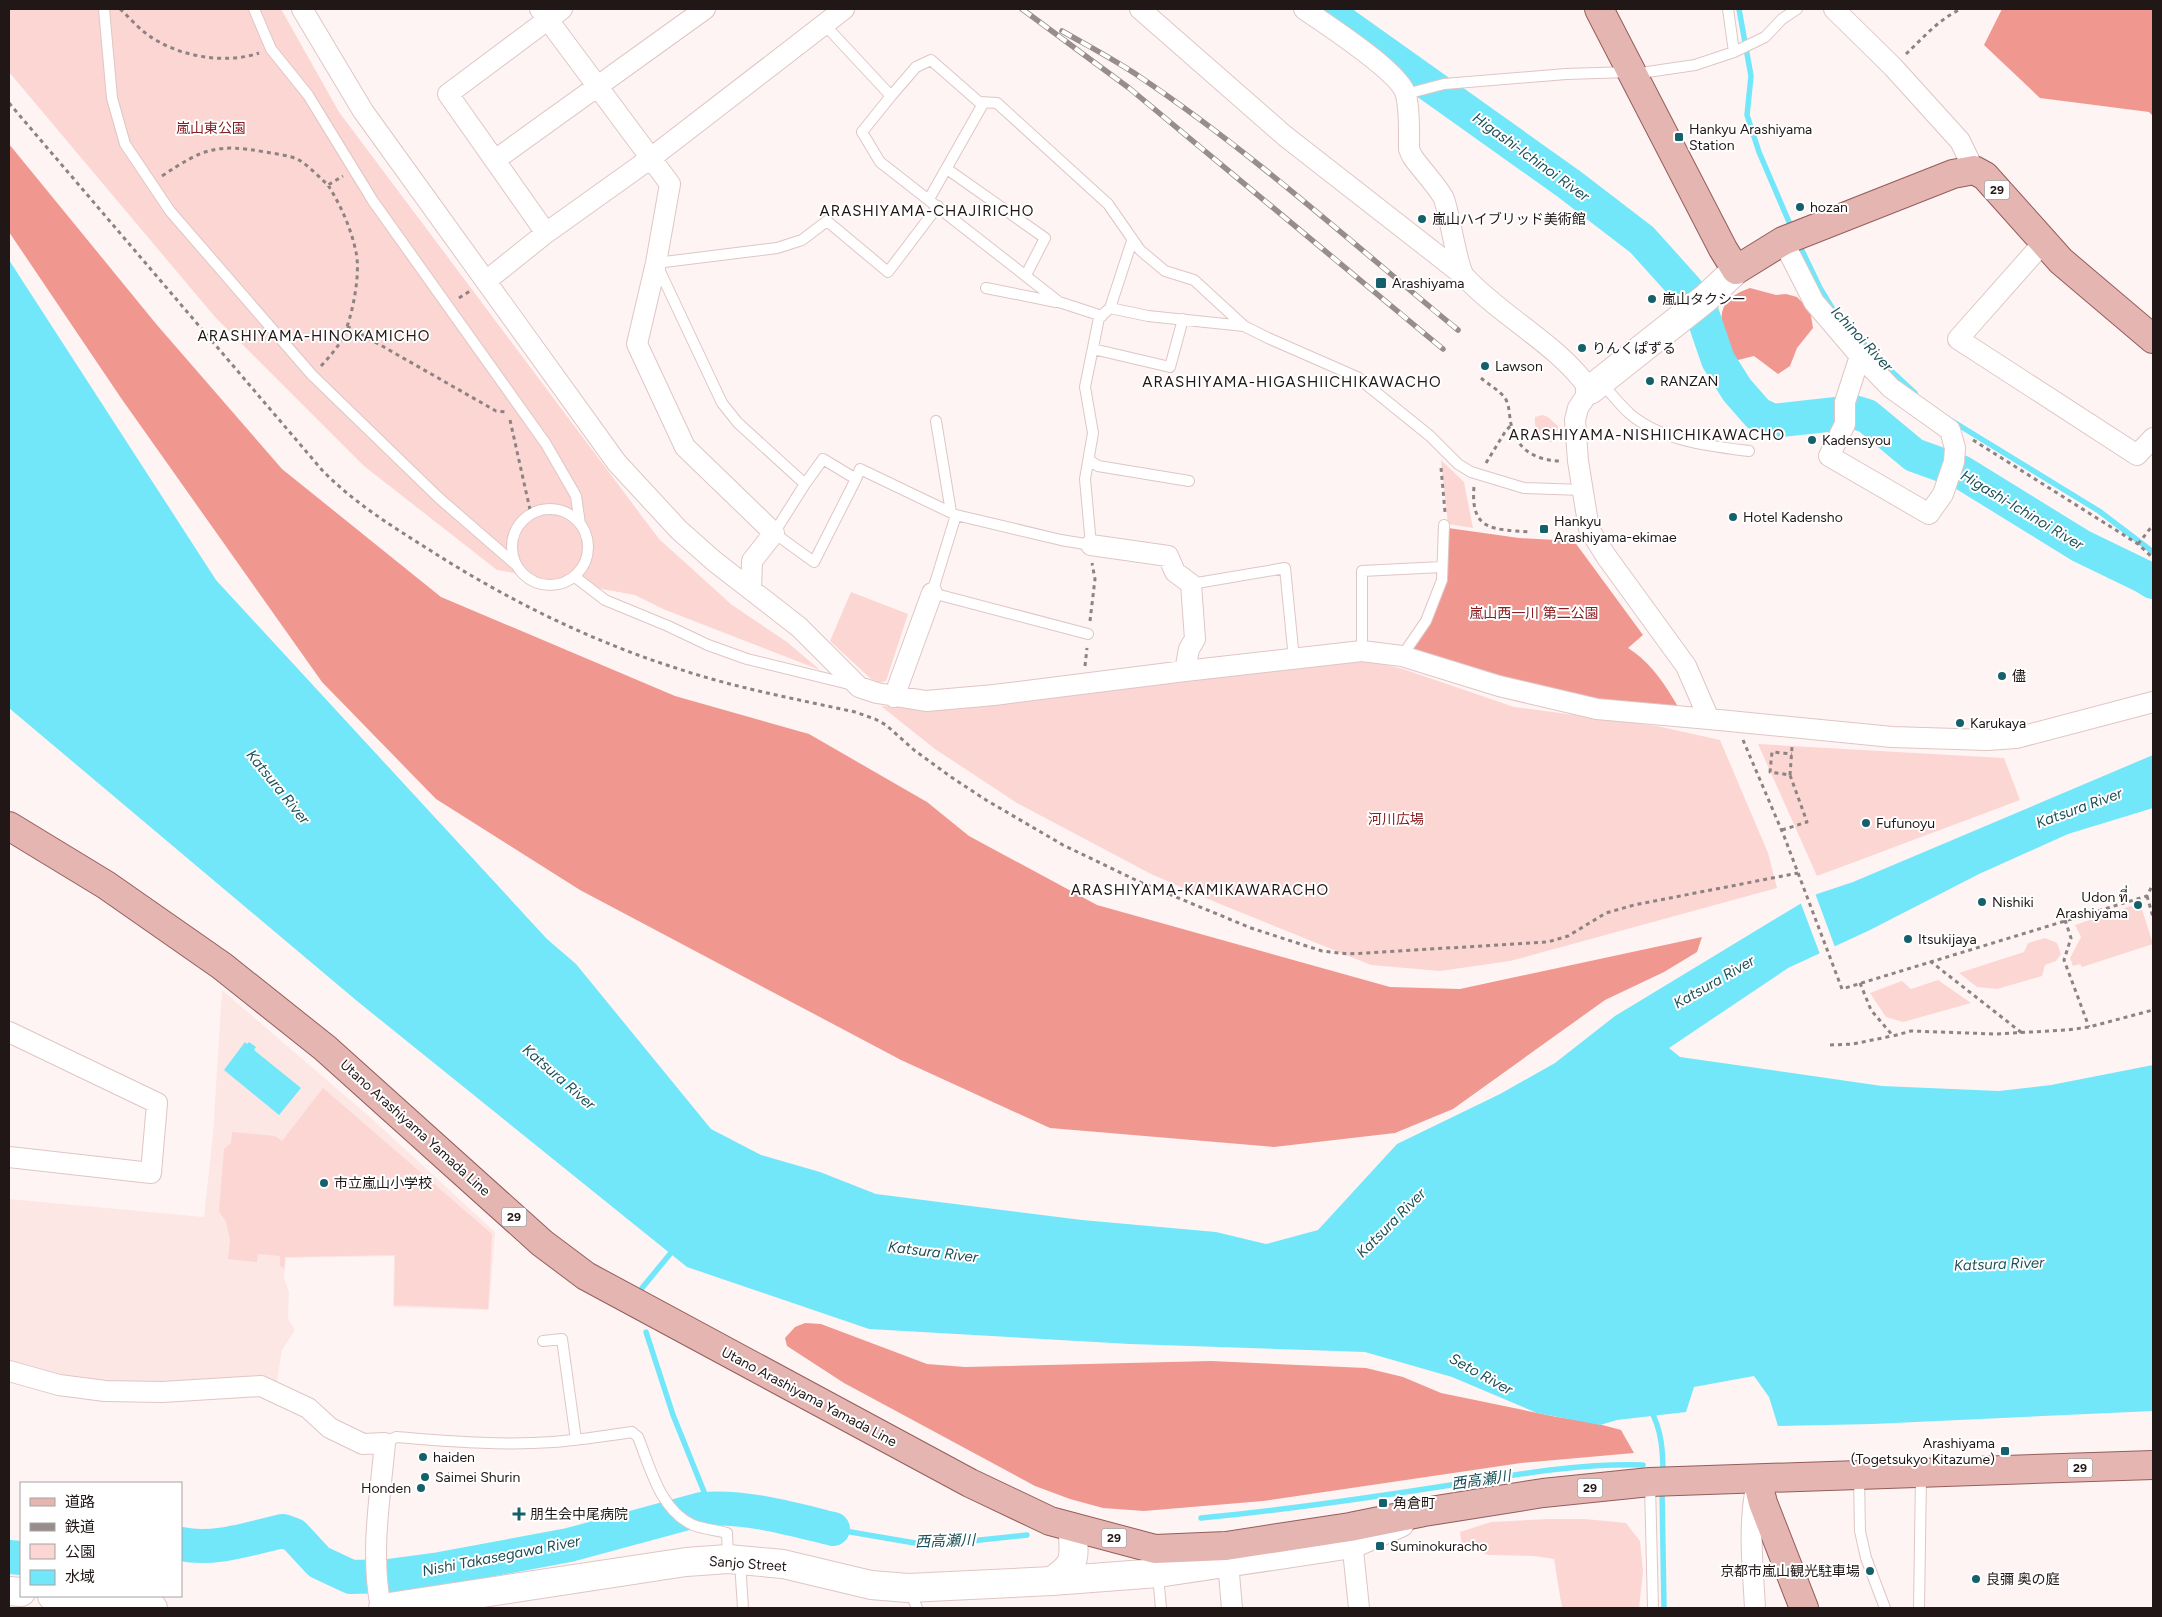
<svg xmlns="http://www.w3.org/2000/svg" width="2162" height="1617" font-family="Figtree,'Noto Sans JP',Sarabun,sans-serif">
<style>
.built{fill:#fce7e5}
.green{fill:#fcd6d2}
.forest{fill:#f09790}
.water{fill:#72e7fa}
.pier{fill:#fef4f3}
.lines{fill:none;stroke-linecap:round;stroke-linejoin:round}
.stream{stroke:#72e7fa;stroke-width:5.5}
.river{stroke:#72e7fa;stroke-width:34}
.service-casing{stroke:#dfc6c4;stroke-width:12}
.minor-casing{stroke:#dfc6c4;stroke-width:22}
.secondary-casing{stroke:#dfc6c4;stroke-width:30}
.primary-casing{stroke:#955d5a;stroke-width:30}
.path{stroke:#8d8382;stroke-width:3;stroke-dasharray:4 4;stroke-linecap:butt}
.service{stroke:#fff;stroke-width:10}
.minor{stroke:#fff;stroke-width:20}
.secondary{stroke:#fff;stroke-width:28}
.primary{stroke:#e5b5b2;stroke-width:28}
.rail-casing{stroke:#978d8c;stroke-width:5.5}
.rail{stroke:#fff;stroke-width:4;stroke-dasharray:11;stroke-linecap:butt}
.poi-dot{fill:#14616c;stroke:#fff;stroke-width:2}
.labels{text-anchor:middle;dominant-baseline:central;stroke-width:4;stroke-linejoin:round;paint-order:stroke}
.shield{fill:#fff;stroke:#635d5c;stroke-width:1}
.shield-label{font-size:12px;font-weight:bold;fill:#201716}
.park-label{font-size:14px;fill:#871f22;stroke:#fff}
.poi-label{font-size:14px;fill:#201716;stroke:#fff;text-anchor:start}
.street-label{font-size:14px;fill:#201716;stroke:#fff}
.water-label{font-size:15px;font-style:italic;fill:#1c5058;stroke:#fff}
.neighbourhood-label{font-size:15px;letter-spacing:1px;fill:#201716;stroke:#fff}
</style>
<rect width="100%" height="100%" fill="#fef4f3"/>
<path class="built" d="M222 990 370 1117 495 1232 489 1310 393 1307 394 1256 286 1258 284 1278 289 1292 288 1319 295 1330 282 1350 276 1386 84 1383 9 1363V1199L204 1217 213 1134Z"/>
<path class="green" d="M9 9H281L339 112 659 539 732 605 787 642 820 670 663 609 635 595 497 570 364 466 215 317 9 72Z
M1542 415 1548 417 1558 426 1557 436 1552 442H1546C1538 436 1534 427 1535 417Z
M1441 460 1464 482 1473 528 1448 524Z
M851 592 908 614 886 681 879 683 870 678 830 641Z
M1370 661 1403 669 1514 707 1657 726 1720 740 1768 853 1777 888 1510 961 1440 971 1371 965 1220 904 1151 874 1017 803 935 749 881 706 916 708 1318 663Z
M1758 744 2004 758 2020 800 1817 876Z
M2140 903 2153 944 2082 967 2080 964 2073 966 2070 958 2081 937 2075 925Z
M2045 938 2057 943 2061 954 2056 961 2045 965 2042 976 1997 989 1977 987 1959 973 2024 952 2028 943Z
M1938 980 1971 1003 1903 1022 1886 1017 1870 993 1902 981 1911 989Z
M323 1088 492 1234 488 1309 394 1305 395 1255 285 1257 284 1269 280 1266V1256L258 1254 257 1262 228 1259 230 1240 226 1222 219 1211 224 1149 231 1143 232 1132 275 1136 282 1141Z
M1549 1519H1585L1626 1523 1640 1541 1643 1572 1639 1608H1562L1554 1559 1534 1556 1489 1555 1462 1547 1460 1532 1491 1522Z"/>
<path class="forest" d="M2002 9H2153V116L2149 112 2040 98 1984 45Z
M9 144 157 325 282 469 441 597 675 696 809 734 927 802 969 836 1097 905 1390 987 1460 989 1702 937 1697 952 1664 972 1605 1000 1453 1109 1395 1133 1274 1147 1050 1128 901 1060 580 890 436 799 322 682 121 398 9 232Z
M1750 288 1776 295 1786 294 1797 297 1810 310 1813 328 1797 348 1790 366 1778 374 1754 356 1738 360 1729 354C1720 323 1712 301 1750 288Z
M1448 528 1519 538 1574 541 1643 635 1628 648C1652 663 1666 686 1680 710L1637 708 1409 656 1429 624Z
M805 1323 821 1324 927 1364 965 1367 1211 1361 1366 1368 1403 1377 1441 1393 1557 1417 1591 1422 1621 1430 1634 1453 1521 1463 1263 1501 1144 1511 1103 1508 1070 1499 1035 1486 844 1383 787 1346 785 1338 795 1327Z"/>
<path class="water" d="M9 260 216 580 547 939 576 964 711 1129 761 1155 820 1172 876 1194 1082 1220 1216 1232 1266 1244 1318 1230 1397 1144 1500 1094 1555 1063 1615 1016 1800 904 1817 894 1853 882 2153 755V808L2068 834 1979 874 1870 930 1788 968 1669 1048 1680 1057 1882 1086 1999 1091 2051 1085 2153 1065V1411L1873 1424 1778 1426 1769 1397 1754 1376 1694 1387 1686 1412 1617 1420 1600 1425 1537 1413 1452 1377 1365 1352 1130 1344 869 1329 687 1267 357 1001 9 708Z
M245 1042 247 1044 249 1042 256 1047 254 1050 301 1088 279 1115 224 1070Z"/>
<path class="pier" d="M1815 893 1836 950 1821 957 1800 901Z"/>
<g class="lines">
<path class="stream" d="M1739 9 1751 76 1747 115 1759 152 1792 229
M1798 242 1820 288 1834 311
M1841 318 1875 356 1915 393
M1952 421 2099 511 2153 552
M642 1288 670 1254
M646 1332 673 1415 711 1509
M1650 1409C1662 1430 1663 1452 1663 1475
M1662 1490 1664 1608
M1201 1518C1285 1510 1368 1498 1451 1485 1514 1475 1579 1463 1643 1465
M833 1529 915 1543 942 1544 1027 1535"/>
<path class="river" d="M1323 9 1569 184 1642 240 1686 289 1702 313 1718 360 1737 390 1758 414 1773 421 1854 412 1867 416 1914 455 1961 472 2081 546 2145 577 2153 582
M181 1544C216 1551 250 1538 283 1531L294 1535 319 1562 351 1577 388 1576 440 1569 569 1545 702 1509C747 1506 789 1518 833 1529
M9 1557 21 1558"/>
<g class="service-casing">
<path id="service" d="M104 9 112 98 125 144 170 211 312 375 439 498 515 564
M254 9 271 49 308 95 373 201 546 444 576 496 580 524
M1728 9 1734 52
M824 24 891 96 862 132 880 162 1059 302 1102 316
M1634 74 1695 65 1734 52 1765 37 1782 19 1797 9
M1406 94 1444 84 1566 74 1630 72
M891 96 916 67 931 60 979 102 997 103 1108 204 1140 250 1165 271 1194 280 1244 326 1268 338 1357 377 1430 436 1458 464 1471 472 1524 488 1583 490
M947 169 1045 238 1026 275
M929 199 984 102
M938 206 888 272 827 221 802 240 777 248 656 263 722 403 738 423 805 484 823 459 856 479 860 469 956 515 1061 540 1091 545 1085 479 1093 433 1085 387 1099 318 1110 308 1132 241
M986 288 1056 302
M1110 308 1148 316 1244 326
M1093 349 1170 367 1183 319
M1601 383C1611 393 1620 405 1630 414 1662 441 1709 446 1749 451
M936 421 951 512
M1089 460 1098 466 1189 481
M805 484 774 533 814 562 856 479
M512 547a38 38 0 1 1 76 0a38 38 0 1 1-76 0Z
M956 515 932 593 1088 634
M575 577 605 600 668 626 708 645 747 659 853 685
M1191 584 1285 568 1294 659
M1362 651V571L1442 567
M1402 656 1426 621 1442 580 1444 525
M543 1341 562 1339 576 1440
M385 1443 396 1437C448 1441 500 1446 553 1442 579 1440 606 1436 632 1432L638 1437C650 1467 660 1510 693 1525 703 1529 716 1530 727 1533L728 1558
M1859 1476 1860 1531 1866 1558 1885 1608
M1650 1483 1653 1608
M740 1562 743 1608
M1158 1575 1161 1608
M909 1589 917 1608
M1919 1608 1921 1475"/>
</g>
<g class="minor-casing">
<path id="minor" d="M302 9 363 111 617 463 679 530 714 561 799 627 859 687 877 693 926 701 994 695 1185 671 1362 651 1402 656 1499 686 1597 709 1709 719
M540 9 670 184 656 263 637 344 685 447 774 533 752 561 751 589
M1140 9 1285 136 1463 275
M1304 9C1325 24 1401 72 1406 95 1410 112 1409 131 1409 149L1412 156C1419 167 1440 189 1444 199 1450 215 1457 268 1465 277 1503 318 1558 344 1590 390L1578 408 1575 420 1578 461 1589 529 1606 556 1686 666 1709 719 1892 737 1987 740 2016 738 2153 702
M1834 9 1893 67 1960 141 1974 170
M495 160 705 9
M546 233 448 94 562 9
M1783 241 1814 302 1860 356 1891 388 1950 430 1955 448 1954 462 1943 494 1929 514 1829 456 1845 424V402L1860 356
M2043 243 1958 339 2137 455 2153 438
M486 281 546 233 651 158 844 9
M1091 545 1168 556 1175 572 1191 584 1195 639 1189 649 1185 671
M894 697 932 593
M9 1032 157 1103 151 1173 9 1157
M9 1371 59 1385 105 1391 162 1392 261 1386 308 1408 330 1428 363 1444 385 1443C380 1498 370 1554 381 1608
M1351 1531 1359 1608
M1227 1551 1232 1608
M1755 1608C1753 1569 1748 1527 1756 1488"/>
</g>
<g class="secondary-casing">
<path id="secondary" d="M1590 390 1706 298 1736 270
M1052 1581C1079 1562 1073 1559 1073 1528
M9 1591 21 1592
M52 1596 153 1608
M383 1608 686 1562 728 1559 783 1564 871 1585 908 1588 1052 1581 1158 1573 1352 1544 1400 1523"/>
</g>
<g class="primary-casing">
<path id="primary" d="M1599 9 1723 249 1736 270 1783 241 1953 174 1974 170 1985 176 2061 261 2153 339
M9 826 106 885 222 966 325 1048 542 1243 586 1276 970 1483 1050 1521 1155 1549 1226 1546 1350 1527 1424 1512 1543 1493 1650 1482 2153 1465
M1757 1479 1763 1503 1804 1608"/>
</g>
<path class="path" d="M120 9C129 17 137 27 148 35 177 56 224 65 259 53
M1906 54C1923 38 1939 19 1961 9
M9 103 322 470C353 502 390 525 428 549 506 599 590 641 679 669 736 688 796 699 855 712L875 719 886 725 914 750 951 777 986 800 1063 845 1142 883 1251 928 1322 951 1348 954 1548 942 1568 936 1606 913 1634 905 1798 873
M162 176C202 149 217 143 265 152 276 154 289 155 299 160 309 166 319 177 328 185L343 176
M459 298 470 291
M347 326 496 411 506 412
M321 366C329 357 336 350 342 339 352 319 361 274 356 252 351 228 341 206 328 185
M1481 378C1489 385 1499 390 1505 398 1510 406 1509 416 1511 424 1516 449 1535 460 1559 461
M510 420 531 514
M1973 440 2138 544 2153 558
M1486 463 1505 432 1511 425
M1441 468 1445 512
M1474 487C1470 532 1495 529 1529 532
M2138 544 2153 525
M1090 621 1095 579 1092 563
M1085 666 1087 648
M1743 740 1784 836 1842 989 2147 896 2153 884
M1790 775 1792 747
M1782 830 1807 822 1790 775 1770 772 1772 752 1792 754
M2147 896 2153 917
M2065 920 2071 938 2064 960 2089 1027
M1930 961 2022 1033
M1860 983 1871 1010 1893 1036 1911 1031 1995 1034 2067 1030 2089 1027 2153 1010
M1830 1045 1853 1044 1892 1036
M440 1474H449"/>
<use href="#service" class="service"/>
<use href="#minor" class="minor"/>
<use href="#secondary" class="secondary"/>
<use href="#primary" class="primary"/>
<g class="rail-casing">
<path id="rail" d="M1022 9 1129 88 1443 349
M1062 31C1088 46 1115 60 1140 77 1253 153 1353 244 1458 330"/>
</g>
<use href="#rail" class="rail"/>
</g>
<g class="poi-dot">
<rect x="1674" y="132" width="10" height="10" rx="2.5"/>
<circle cx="1800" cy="207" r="5"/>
<circle cx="1422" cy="219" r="5"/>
<rect x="1375" y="277" width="12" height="12" rx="2.5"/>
<circle cx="1652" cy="299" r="5"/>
<circle cx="1582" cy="348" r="5"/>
<circle cx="1485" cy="366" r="5"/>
<circle cx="1650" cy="381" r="5"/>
<circle cx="1812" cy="440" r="5"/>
<circle cx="1733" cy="517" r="5"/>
<rect x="1539" y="524" width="10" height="10" rx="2.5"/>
<circle cx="2002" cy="676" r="5"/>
<circle cx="1960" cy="723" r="5"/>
<circle cx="1866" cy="823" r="5"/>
<circle cx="1982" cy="902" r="5"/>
<circle cx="2138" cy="905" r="5"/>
<circle cx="1908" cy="939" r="5"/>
<circle cx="324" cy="1183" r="5"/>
<rect x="2000" y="1446" width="10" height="10" rx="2.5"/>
<circle cx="423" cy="1457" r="5"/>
<circle cx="425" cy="1477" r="5"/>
<circle cx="421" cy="1488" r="5"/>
<rect x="1378" y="1498" width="10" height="10" rx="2.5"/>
<path d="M516.5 1506.5h5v5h5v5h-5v5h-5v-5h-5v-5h5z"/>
<rect x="1375" y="1541" width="10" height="10" rx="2.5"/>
<circle cx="1870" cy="1571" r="5"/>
<circle cx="1976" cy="1579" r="5"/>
</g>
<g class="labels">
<g class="shield">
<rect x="1984.5" y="180.5" width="25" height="19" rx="4"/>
<rect x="501.5" y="1207.5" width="25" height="19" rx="4"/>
<rect x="2067.5" y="1458.5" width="25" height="19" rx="4"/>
<rect x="1577.5" y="1478.5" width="25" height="19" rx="4"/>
<rect x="1101.5" y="1528.5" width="25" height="19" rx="4"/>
</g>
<g class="shield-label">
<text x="1997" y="190">29</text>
<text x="514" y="1217">29</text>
<text x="2080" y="1468">29</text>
<text x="1590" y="1488">29</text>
<text x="1114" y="1538">29</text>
</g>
<g class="park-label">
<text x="211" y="128">嵐山東公園</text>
<text x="1534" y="613">嵐山西一川 第二公園</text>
<text x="1396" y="819">河川広場</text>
</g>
<g class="poi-label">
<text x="1689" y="129">Hankyu Arashiyama<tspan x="1689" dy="16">Station</tspan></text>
<text x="1810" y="207">hozan</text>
<text x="1432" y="219">嵐山ハイブリッド美術館</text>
<text x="1392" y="283">Arashiyama</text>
<text x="1662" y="299">嵐山タクシー</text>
<text x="1592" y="348">りんくぱずる</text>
<text x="1495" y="366">Lawson</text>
<text x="1660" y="381">RANZAN</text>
<text x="1822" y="440">Kadensyou</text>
<text x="1743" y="517">Hotel Kadensho</text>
<text x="1554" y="521">Hankyu<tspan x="1554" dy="16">Arashiyama-ekimae</tspan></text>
<text x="2012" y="676">儘</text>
<text x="1970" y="723">Karukaya</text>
<text x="1876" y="823">Fufunoyu</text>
<text x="2128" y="897" text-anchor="end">Udon ที่<tspan x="2128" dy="16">Arashiyama</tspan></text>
<text x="1992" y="902">Nishiki</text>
<text x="1918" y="939">Itsukijaya</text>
<text x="334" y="1183">市立嵐山小学校</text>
<text x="1995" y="1443" text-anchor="end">Arashiyama<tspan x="1995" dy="16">(Togetsukyo Kitazume)</tspan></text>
<text x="433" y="1457">haiden</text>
<text x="435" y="1477">Saimei Shurin</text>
<text x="411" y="1488" text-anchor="end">Honden</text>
<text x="1393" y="1503">角倉町</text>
<text x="530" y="1514">朋生会中尾病院</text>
<text x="1390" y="1546">Suminokuracho</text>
<text x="1860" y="1571" text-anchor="end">京都市嵐山観光駐車場</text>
<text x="1986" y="1579">良彌 奥の庭</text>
</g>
<g class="street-label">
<text transform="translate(415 1128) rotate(42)">Utano Arashiyama Yamada Line</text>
<text transform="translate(809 1397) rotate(28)">Utano Arashiyama Yamada Line</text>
<text transform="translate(748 1564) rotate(4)">Sanjo Street</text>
</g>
<g class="water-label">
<text transform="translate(1531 157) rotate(36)">Higashi-Ichinoi River</text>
<text transform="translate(1862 339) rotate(47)">Ichinoi River</text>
<text transform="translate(2022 510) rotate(31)">Higashi-Ichinoi River</text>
<text transform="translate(278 787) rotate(51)">Katsura River</text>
<text transform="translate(2079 808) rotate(-20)">Katsura River</text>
<text transform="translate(1714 982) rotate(-30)">Katsura River</text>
<text transform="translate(559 1077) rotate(41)">Katsura River</text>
<text transform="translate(1391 1223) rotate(-45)">Katsura River</text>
<text transform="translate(933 1252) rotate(7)">Katsura River</text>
<text transform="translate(1999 1264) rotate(-2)">Katsura River</text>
<text transform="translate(1481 1374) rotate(29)">Seto River</text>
<text transform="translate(1481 1480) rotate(-8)">西高瀬川</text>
<text transform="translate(945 1541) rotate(-2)">西高瀬川</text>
<text transform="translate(501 1556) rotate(-11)">Nishi Takasegawa River</text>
</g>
<g class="neighbourhood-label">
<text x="927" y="211">ARASHIYAMA-CHAJIRICHO</text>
<text x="314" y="336">ARASHIYAMA-HINOKAMICHO</text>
<text x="1292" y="382">ARASHIYAMA-HIGASHIICHIKAWACHO</text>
<text x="1647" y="435">ARASHIYAMA-NISHIICHIKAWACHO</text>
<text x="1200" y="890">ARASHIYAMA-KAMIKAWARACHO</text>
</g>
</g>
<rect width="2162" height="1617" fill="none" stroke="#201716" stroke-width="20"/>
<rect x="20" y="1482" width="162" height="115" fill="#ffffff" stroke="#a6a2a2"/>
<rect x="30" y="1498" width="25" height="8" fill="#e5b5b2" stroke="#a6a2a2"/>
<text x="65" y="1507" font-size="15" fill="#201716">道路</text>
<rect x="30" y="1523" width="25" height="8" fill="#978d8c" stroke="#a6a2a2"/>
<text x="65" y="1532" font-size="15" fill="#201716">鉄道</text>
<rect x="30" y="1544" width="25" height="15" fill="#fcd6d2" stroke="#a6a2a2"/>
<text x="65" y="1557" font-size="15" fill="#201716">公園</text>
<rect x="30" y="1570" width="25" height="15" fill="#72e7fa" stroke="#a6a2a2"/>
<text x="65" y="1582" font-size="15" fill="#201716">水域</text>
</svg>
